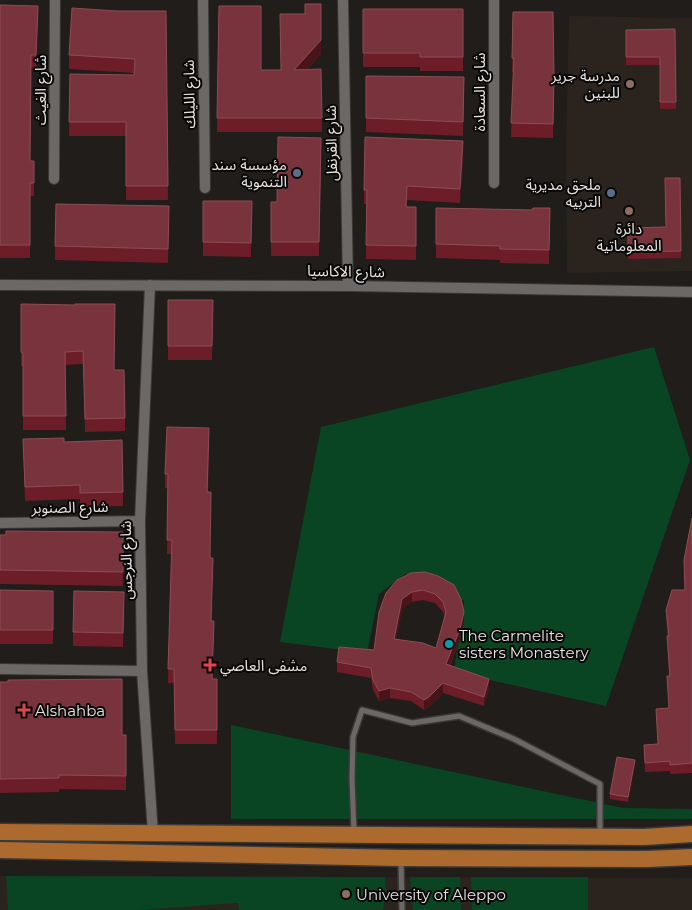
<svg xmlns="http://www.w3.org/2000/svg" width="692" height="910" font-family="Montserrat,'Noto Sans Arabic',sans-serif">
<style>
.built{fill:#2b231d}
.green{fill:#094523}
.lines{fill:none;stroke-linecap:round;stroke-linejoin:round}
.lane-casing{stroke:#3b3937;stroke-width:8}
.street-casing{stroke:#3b3937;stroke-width:12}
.primary-casing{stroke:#3b3937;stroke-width:19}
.lane{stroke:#6b6865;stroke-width:5}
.street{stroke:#6b6865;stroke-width:10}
.primary{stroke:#ac6a2f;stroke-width:16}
.wall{fill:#6c1d28;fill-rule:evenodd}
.shaded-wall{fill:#48141a}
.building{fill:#79333c;stroke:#8b4e56;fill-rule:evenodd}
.education-dot{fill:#8d6e63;stroke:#090807;stroke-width:2}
.service-dot{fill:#5c6f8a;stroke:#090807;stroke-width:2}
.culture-dot{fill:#0f9aa8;stroke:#090807;stroke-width:2}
.health-dot{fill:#e0444e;stroke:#090807;stroke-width:2}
.labels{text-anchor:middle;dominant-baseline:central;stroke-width:4;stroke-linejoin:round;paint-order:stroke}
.poi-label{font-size:15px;fill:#e7e5e3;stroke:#090807;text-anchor:start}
.street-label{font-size:15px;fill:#e7e5e3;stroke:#090807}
</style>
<rect width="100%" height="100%" fill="#201d1b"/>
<path class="built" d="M569 16 692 18V271L567 273 566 150Z
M0 876 692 878V910H0Z"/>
<path class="green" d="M654 347 690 460 606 706 454 672 464 601 441 579 405 574 379 594 367 653 280 642 321 427Z
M231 725 623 808 692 809V819H231Z
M6 876 385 877 386 893 383 910H239L238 903 138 910H8Z
M410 877H460L461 910H413Z
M471 877H588V910H472Z"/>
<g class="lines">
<g class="lane-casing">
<path id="lane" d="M354 832 352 779 353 737 362 710 412 723 459 716 514 739 600 784V833
M401 861 402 910"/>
</g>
<g class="street-casing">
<path id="street" d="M203 0 205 188
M343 0 348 286
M54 179 55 0
M494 183V0
M0 285 348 286 692 292
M150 285 140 521 142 671 153 834
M0 523 140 521
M0 669 142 671"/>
</g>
<g class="primary-casing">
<path id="primary" d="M0 832 644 837 692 834
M0 850 401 858 647 859 692 857"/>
</g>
<use href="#lane" class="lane"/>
<use href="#street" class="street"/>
<use href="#primary" class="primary"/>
</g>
<path class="wall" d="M0 5 38 19 36 69 31 68 30 161 34 174V196H30V258H0Z
M219 6 261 70H281L321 54 307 70 321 69 322 132H217Z
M363 9H463V71H420V67H363Z
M116 11H166L168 200H126V136H69L70 74 134 75V73L69 69V55Z
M513 12 554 91 553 138 511 137 513 72H512Z
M675 29 676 109H660V65H626V30Z
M366 76 464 91 463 136 366 132Z
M321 138 319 256H271V202H277Z
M463 155 460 203 407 200V207H416V260L366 259 367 204H364V190Z
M680 178 681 258 628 259V228L666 227Z
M203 201H252L251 257 203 256Z
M436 208 532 210 550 208 549 264 500 263V260L436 258Z
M169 220 168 263 55 260V246Z
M168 300H213L212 360H168Z
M21 304 114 370 125 418V431L85 432 83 364 65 365 66 430H23V366H21Z
M23 439 64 442 123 492V506L80 507V499L25 501Z
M209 442 208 492 210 558 213 679H217V744H175L174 683H168L171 554H167L168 488H165V474Z
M692 518V773L670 774V771L645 772 644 745 658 744 656 709 669 708 667 676H669L666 610 685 590 684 560Z
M123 532V586L0 584V535Z
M425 572 464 622 460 639 450 666 489 689 484 706 443 693 429 707 424 710 411 701 390 698 379 701 373 690 371 678 337 672V662L374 650ZM423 600 435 603 443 612 445 618 436 648 396 639 402 609 412 602Z
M0 590 53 591V644H0Z
M124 606 123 647 73 646V632Z
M0 682 122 735H126V790L59 789V792L0 793Z
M635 765 628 802 610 799V794Z"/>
<path class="shaded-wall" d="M321 40V54L294 84V70Z
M464 77V91L463 136V122Z
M463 141V155L460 203V189Z
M412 592V602L402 609 394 648V639L402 599Z
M464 612V622L460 639 446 674V664Z
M489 679V689L484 706V697Z
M443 683V693L429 707 424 710V700Z
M390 688V698L379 701V691Z
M635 760V765L628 802V797Z"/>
<path class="building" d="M305 4H321V40L294 70 321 69 322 118H217L219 6H261V70H281L280 14H305Z
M0 5 38 6 36 55H31L30 161H34V183H30V245H0Z
M72 8 116 11H166L168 186H126V122H69L70 74 134 75 135 59 69 55Z
M363 9H463V57H420V53H363Z
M513 12H553L554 77 553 124 511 123 514 58H512Z
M675 29 676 102H660V57H626V30Z
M366 76 464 77 463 122 366 118Z
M278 137 321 138 319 242H271V202H277Z
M365 137 463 141 460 189 407 186 406 207H416V246L366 245 367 190H364Z
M665 178H680L681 251 628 252V228L666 227Z
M203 201H252L251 243 203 242Z
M56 204 169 206 168 249 55 246Z
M436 208 532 210 533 208H550L549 250 500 249V246L436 244Z
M168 300H213L212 346H168Z
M21 304 75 305V304H115L114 370H124L125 418 85 419 83 351 65 352 66 416H23V353L21 352Z
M167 427 209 428 207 492H211L210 558H213L211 621H214L212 679H217V730H175L174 669H168L172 540H167L168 474H165Z
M64 438V442L122 440 123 492 80 493V485L25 487 23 439Z
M692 518V763L670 765V761L645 763 644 745 658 744 656 709 669 708 667 676H670L667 636H669L666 610 672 590H685L684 560Z
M6 531 123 532V572L0 570V535H6Z
M425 572 438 576 454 585 461 599 464 612 460 629 446 664 489 679 484 697 443 683 429 697 424 700 411 692 390 688 379 691 373 680 371 668 337 662 339 647 374 650 379 612 386 593 397 580 411 573ZM423 590 435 594 443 602 446 612 436 648 423 643 394 639 402 599 412 592Z
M0 590 53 591V630H0Z
M74 591 124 592 123 633 73 632Z
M122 679V735H126V776L59 775V778L0 779V682H8V680Z
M617 757 635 760 628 797 610 794Z"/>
<g class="education-dot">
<circle cx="630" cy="84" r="5"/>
<circle cx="629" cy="211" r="5"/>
<circle cx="346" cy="894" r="5"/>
</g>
<g class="service-dot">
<circle cx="297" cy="173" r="5"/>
<circle cx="611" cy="193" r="5"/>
</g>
<circle class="culture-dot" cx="449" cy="644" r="5"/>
<g class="health-dot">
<path d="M207.5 657.5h5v5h5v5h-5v5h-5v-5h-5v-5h5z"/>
<path d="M21.5 702.5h5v5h5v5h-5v5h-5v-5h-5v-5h5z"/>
</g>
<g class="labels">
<g class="poi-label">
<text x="620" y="75" text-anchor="end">مدرسة جرير<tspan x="620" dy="17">للبنين</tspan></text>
<text x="287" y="164" text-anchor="end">مؤسسة سند<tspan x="287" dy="17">التنموية</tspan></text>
<text x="601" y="184" text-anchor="end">ملحق مديرية<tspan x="601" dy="17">التربيه</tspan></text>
<text x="629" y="228" text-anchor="middle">دائرة<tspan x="629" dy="17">المعلوماتية</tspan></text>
<text x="459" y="635">The Carmelite<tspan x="459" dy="17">sisters Monastery</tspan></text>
<text x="220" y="665">مشفى العاصي</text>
<text x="35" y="710">Alshahba</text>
<text x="356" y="894">University of Aleppo</text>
</g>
<g class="street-label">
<text transform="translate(40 90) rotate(-90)">شارع الغيث</text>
<text transform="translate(479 92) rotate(-90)">شارع السعادة</text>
<text transform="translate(189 94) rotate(-91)">شارع الليلك</text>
<text transform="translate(331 143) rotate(-91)">شارع القرنفل</text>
<text transform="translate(346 271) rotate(1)">شارع الاكاسيا</text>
<text transform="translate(70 507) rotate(-1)">شارع الصنوبر</text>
<text transform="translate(126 560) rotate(-91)">شارع النرجس</text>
</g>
</g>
</svg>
